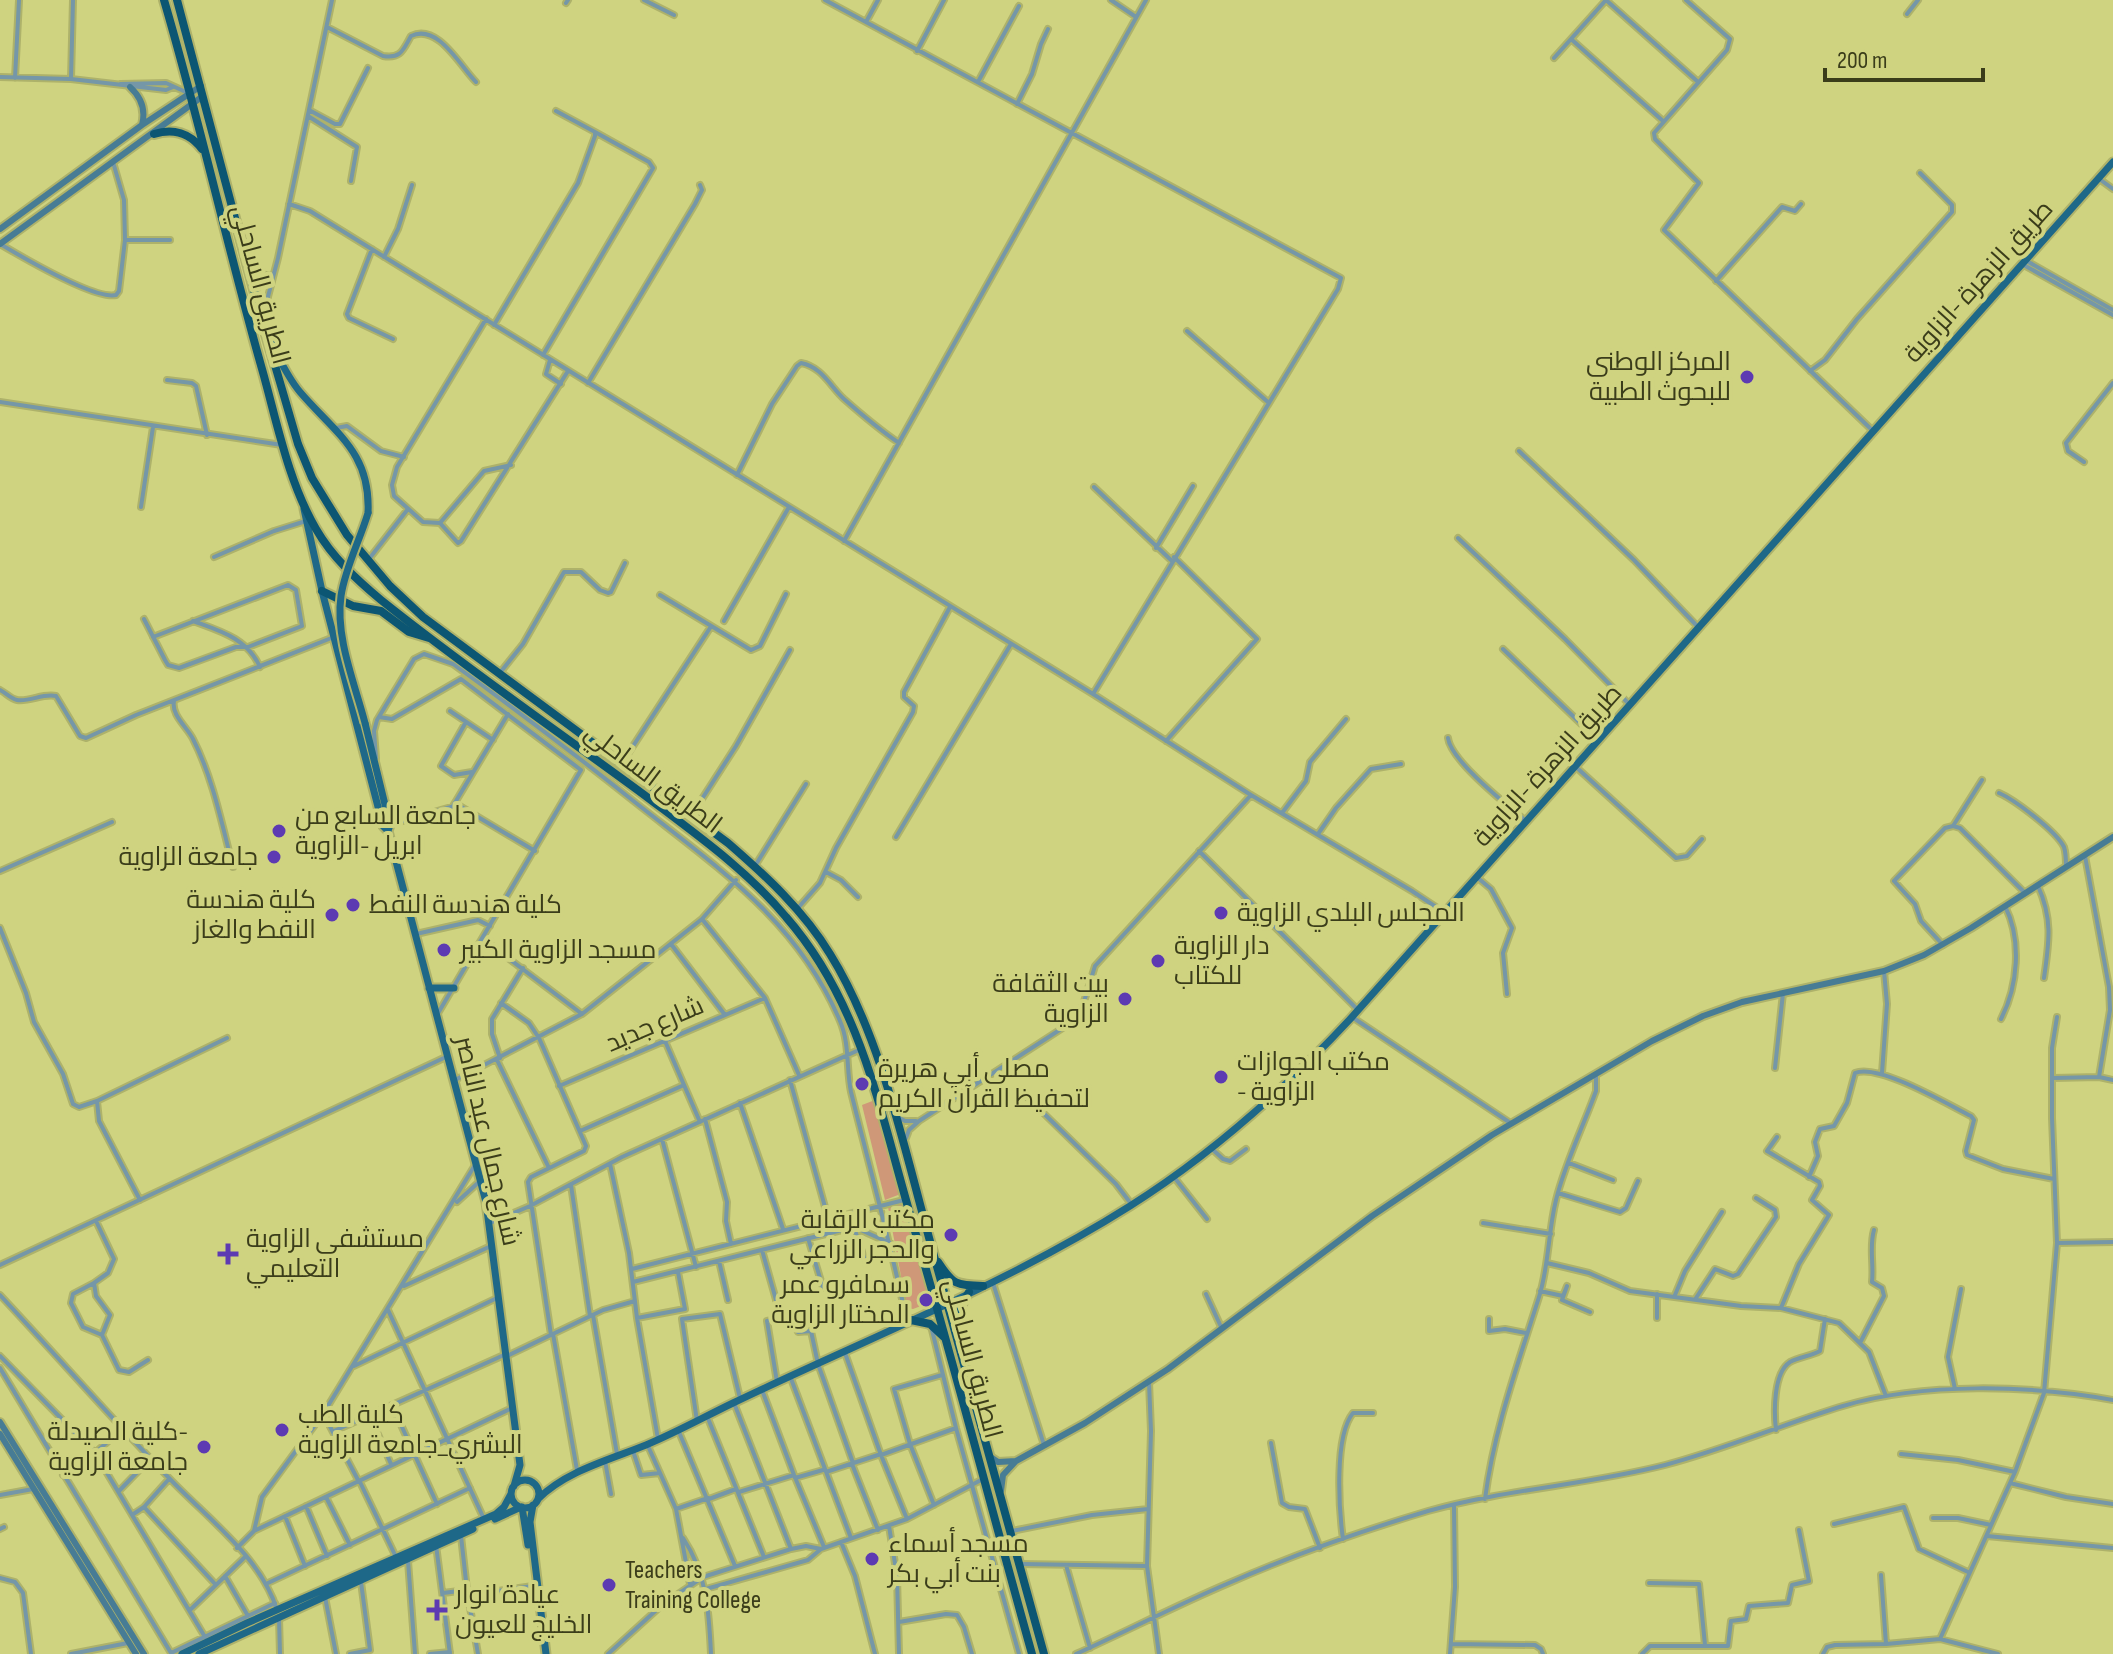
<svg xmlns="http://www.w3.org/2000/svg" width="2113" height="1654" font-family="'Sofia Sans Condensed',Cairo,sans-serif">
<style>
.green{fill:#cf9878}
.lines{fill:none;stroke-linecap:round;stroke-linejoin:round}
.street-casing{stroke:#aeb26a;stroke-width:8}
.secondary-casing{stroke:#aeb26a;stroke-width:10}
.primary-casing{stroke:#aeb26a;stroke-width:11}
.highway-casing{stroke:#aeb26a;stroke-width:12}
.street{stroke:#7597a8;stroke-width:4}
.secondary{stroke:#477c95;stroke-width:6}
.primary{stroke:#1e6888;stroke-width:7}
.highway{stroke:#0c5673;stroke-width:8}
.primary-bridge-casing{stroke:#aeb26a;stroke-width:11;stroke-linecap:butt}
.primary-bridge{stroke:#1e6888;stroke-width:7}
.poi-dot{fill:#5d3ab2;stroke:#cfd380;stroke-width:3}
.labels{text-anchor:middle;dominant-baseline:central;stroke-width:8;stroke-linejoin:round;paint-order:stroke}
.street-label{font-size:26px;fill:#3b3d1a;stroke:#cfd380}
.poi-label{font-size:26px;fill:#3b3d1a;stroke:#cfd380;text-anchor:start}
</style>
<rect width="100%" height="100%" fill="#cfd380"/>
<path class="green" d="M875 1100 900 1189 898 1195 885 1200 862 1105Z
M900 1204 904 1205 931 1298 929 1303 913 1309 907 1308 888 1207Z"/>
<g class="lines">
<g class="street-casing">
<path id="street" d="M644 0 674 15
M825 0 1341 278 1338 289 1093 694
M1111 0 1136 17
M1606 0 1697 81
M1686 0 1730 39 1727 50 1654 133 1655 139 1699 183 1664 230 1872 430
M566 3 568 0
M1907 14 1918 0
M866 22 878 0
M327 27 383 56C401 59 403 50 411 36 438 23 460 66 476 82
M1571 39 1663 121
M917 51 944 0
M1554 58 1606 0
M0 77 71 79 166 90 173 87
M15 78 19 0
M71 79 73 0
M978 82 1019 6
M121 84 166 83 188 93
M1017 104 1032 74 1041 44 1048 29
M309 110 335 124H340L368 68
M308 116 357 147 351 181
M2098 178 2113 189
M289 204 310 211 331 224 1093 694 1251 795 1412 891 1436 907 1438 918
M125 240H170
M0 244C22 257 95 300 116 295L119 291 125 240 124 200 113 162
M372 249 347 314 349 318 393 339
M384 257 398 229 412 185
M2025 260 2113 310
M2022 264 2113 315
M252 273 273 276
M1716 281 1782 207 1795 211 1801 204
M263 316 278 258 332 0
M486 319 397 467 392 485 394 496 423 522 440 523 458 543 461 541 568 371
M494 325 578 183 595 136V132L556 111
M1187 331 1269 403
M543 355 653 168 649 162 595 132
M550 360 546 374 561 384
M1810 371 1825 360 1857 319 1952 212V205L1920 173
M167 380 192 383 196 386 207 435
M588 383 695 204 702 190 700 185
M0 402 282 445
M336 428 347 426 381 451 404 457
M1519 451 1634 560 1698 627
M2084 462 2068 451 2066 443 2113 383
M737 475 772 404 797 366 801 363C822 367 830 386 844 399 861 414 880 430 899 443
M1094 487 1172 561
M141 507 153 427
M440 523 484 471 511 465
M1458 538 1565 639 1629 704
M844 541 1146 0
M1156 548 1193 486
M214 557 274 531 306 521
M369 559 408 509
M660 595 751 650 760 646 786 594
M144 619 165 660 168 665 179 668 236 647H248L302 626 296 590 288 585 153 637
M193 621C220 631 247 638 260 667
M724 621 789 507
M1503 649 1597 739
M499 674 523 644 564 572H581L600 590 608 593 611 592 625 563
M0 690C6 693 11 699 17 700 30 702 43 693 56 696L80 736 86 738 136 715 334 637
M174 701C171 715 187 727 193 739 213 778 222 825 233 867
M450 711 493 740
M379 717 392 719 461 679 581 770 437 1015
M466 722 441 766 454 775 472 772
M1448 738C1451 761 1507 805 1526 821
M1166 741 1257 639 1174 557
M376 758 374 731 377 720 414 659 424 654 453 664C515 709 576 755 636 803 718 868 798 921 840 1021 850 1044 846 1069 851 1092 870 1169 891 1245 907 1322
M622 763 710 628
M1576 767 1676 858 1687 856 1702 839
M1999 793C2015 800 2056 831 2064 847 2066 853 2066 860 2066 867
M453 806 508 714
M1282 813 1306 781 1310 762 1346 719
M691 816 736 746 790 650
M389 825 458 805 535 851
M1953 826 1982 780
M1318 834 1336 808 1371 769 1401 764
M896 837 1011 644
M1199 851 1358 1010
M755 866 806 784
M0 871 112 822
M826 872 841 880 858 897
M1478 878 1491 889 1512 928 1503 953 1507 994
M2038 886C2053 919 2049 943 2044 978
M798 908 820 883 836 848 913 712 914 706 904 697V692L950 607
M702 919 765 998 799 1075
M0 928 26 993 34 1022 63 1074 73 1104 79 1107 97 1101
M416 934 478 920 490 926
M483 939 582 1014
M671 944 725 1015
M1943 945 1921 921 1915 904 1894 881 1945 828 1953 826 1960 828 2025 893
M501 1003 529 1023 539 1038 586 1146 584 1151 531 1177 528 1182 551 1335
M1352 1017 1512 1124
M2001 1019C2018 986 2022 940 2005 906
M665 1041 700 1122
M500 1058 492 1034V1019L523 968
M497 1060 549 1168
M1775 1068 1783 993
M1882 1073 1887 1004 1884 971
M2099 1077 2113 1080
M2053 1078 2099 1077 2110 1010 2109 987 2085 856
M455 1080 582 1014 702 919 736 880
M790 1080 828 1218
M559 1086 765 998
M1028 1098 1116 1184 1132 1205
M740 1103 783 1229
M898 1117 905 1121H916
M705 1119 727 1202 726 1221 731 1244
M580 1131 684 1085
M1777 1137 1767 1151 1819 1182 1820 1186 1812 1200 1829 1215 1799 1264 1781 1308
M906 1138 909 1130 919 1121 1075 1020 1082 1008 1095 966 1251 795
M662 1139 696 1267
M1212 1149 1223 1159 1230 1161 1246 1149
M1569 1163 1613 1180
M610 1164 629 1253 637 1318 658 1439
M1174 1177 1207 1219
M1809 1177 1818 1156 1815 1142 1820 1129 1834 1126 1847 1103 1855 1073C1878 1063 1947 1104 1971 1116L1974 1120 1966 1151 1967 1155 2003 1169 2054 1179
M571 1185 590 1316
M1558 1193 1620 1212 1626 1208 1638 1181
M140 1200 99 1121 97 1101 227 1038
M457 1202 480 1181
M96 1221 114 1259 108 1273 94 1283 96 1296 110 1315 102 1335 119 1370 129 1372 148 1360
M490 1223 530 1206 622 1157 861 1049
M1483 1223 1551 1234
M854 1227 864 1258
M808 1238 823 1288
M2057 1243 2113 1242
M762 1250 778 1307
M719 1261 728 1300
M1547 1263 1589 1273 1630 1291 1741 1306 1781 1308 1839 1323 1869 1352 1886 1396
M0 1265 446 1057
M632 1269 904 1200
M633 1282 854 1227 890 1243
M94 1283 73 1294 71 1303 83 1327 102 1335
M993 1283 1044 1445
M404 1286 491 1246
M1540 1291 1563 1296 1567 1286 1562 1300 1590 1312
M1206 1294 1222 1329
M0 1295C57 1356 112 1419 170 1479 207 1518 261 1557 277 1610
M1675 1295 1685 1271 1722 1212
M1696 1298 1715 1269 1733 1276 1738 1274 1776 1217 1775 1210 1756 1198
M388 1310 484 1519
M593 1315 617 1454
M637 1318 685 1309 678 1272
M1657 1318V1294
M1489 1319V1331L1505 1329 1526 1333
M932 1330 956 1428 1019 1654
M553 1334 577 1470
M1861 1341 1884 1296 1882 1288 1872 1282C1874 1264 1869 1247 1874 1230
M845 1353 881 1455 907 1519
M0 1356 95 1453 205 1637
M507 1356 603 1310 635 1301
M354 1366 497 1298
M0 1368 171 1653
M790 1376 851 1538
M777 1382 767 1321 791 1316 798 1332 811 1331 818 1364 853 1463
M1149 1382 1151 1431 1147 1566 1159 1654
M1955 1389 1948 1357 1961 1289
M762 1390 794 1475 824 1547
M734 1403 791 1549
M392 1405 437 1504
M324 1415 358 1480
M370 1416 391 1464
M707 1416 764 1557
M697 1421 682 1319 720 1314 740 1398
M1776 1430C1774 1413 1773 1373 1790 1362 1799 1357 1811 1356 1820 1351L1825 1319
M334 1431 504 1355
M679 1432 735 1566
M1271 1443 1282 1503 1289 1507 1305 1509 1320 1548
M648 1446 676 1509 690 1584
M633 1451 641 1475 660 1473
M95 1453 123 1428
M1901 1454 1958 1460 2015 1472
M881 1455 956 1428
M605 1461 611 1494
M852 1464 878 1530
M826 1472 881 1454
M63 1475 95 1456
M795 1478 823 1470
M359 1480 396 1557
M2010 1483 2066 1497 2113 1504
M119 1491 150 1459
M739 1492 794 1475
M0 1495 33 1489
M326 1497 350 1545
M709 1499 736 1489
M1485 1499C1494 1429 1518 1364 1539 1297 1549 1266 1548 1232 1556 1200 1565 1163 1583 1127 1596 1091V1075
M934 1505 910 1444 894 1389 942 1375
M306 1506 327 1556
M144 1507 216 1585
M676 1509 708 1498
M132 1515 144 1507 169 1479
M285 1516 305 1566
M1933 1518H1958L1991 1525
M1834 1524 1904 1507 1919 1549 1968 1572
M889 1526 897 1576 899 1654
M0 1529 4 1527
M254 1531 512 1408
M1012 1531 1092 1515 1148 1509
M461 1536 467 1590 478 1654
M1987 1536 2113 1548
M683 1538C707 1574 709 1612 711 1654
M1343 1539C1339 1510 1334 1436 1353 1413H1373
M841 1542 855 1576 875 1654
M436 1545 450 1654
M237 1548 254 1531 262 1497 323 1414 475 1165
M408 1561 415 1654
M1019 1564 1147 1566
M1066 1565 1090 1648
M1881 1575 1886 1644
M225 1576 248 1616
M0 1578 15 1582 23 1593 31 1654
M268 1583 470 1488
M1649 1583 1699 1584 1705 1645
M706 1589 808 1560 821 1549 907 1519 983 1479
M443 1593 467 1590
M468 1595 533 1586
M325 1597 336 1654
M190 1610 245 1557
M279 1618 280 1654
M899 1622 946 1614 957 1615 964 1627 972 1654
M1940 1639 1998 1654
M1451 1644 1535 1645 1541 1649 1543 1654
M171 1653 275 1603
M71 1654 128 1643
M350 1654 370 1650 361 1582
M430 1654 450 1652
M608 1654 662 1605 703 1577 791 1549 806 1546 821 1549
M1076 1654C1127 1631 1177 1605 1229 1583 1293 1555 1361 1531 1428 1511 1506 1489 1587 1485 1665 1465 1726 1449 1783 1424 1843 1406 1923 1382 2031 1385 2113 1400
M1450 1654 1455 1587 1454 1506
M1642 1654 1650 1646H1728L1731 1621 1746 1619 1749 1606 1788 1603 1792 1585 1809 1581 1799 1530
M1823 1654 1827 1647 1835 1645 1886 1644 1940 1639 2015 1472 2044 1393 2057 1243 2052 1118V1048L2057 1017"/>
</g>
<g class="secondary-casing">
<path id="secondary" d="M130 87C142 98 146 110 142 125
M0 229 142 125 201 86
M0 244 203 96
M0 1422 144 1654
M0 1434 136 1654
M989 1456 998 1462 1016 1461
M1001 1491 1003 1475 1016 1461 1085 1423 1168 1369 1372 1216 1492 1135 1652 1041 1703 1016 1742 1002 1884 971 1924 955 1971 928 2113 837"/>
</g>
<g class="primary-casing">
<path id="primary" d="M271 343C280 360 288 378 300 392 335 433 371 452 368 513
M304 509 322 591 383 826 388 831
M365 723 390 825 388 831 486 1202 520 1465 514 1486
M429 988H454
M511 1494a14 14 0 1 1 28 0a14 14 0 1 1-28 0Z
M538 1499C566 1471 609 1460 646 1445 675 1433 704 1417 733 1403 866 1339 1005 1285 1130 1206 1211 1155 1287 1087 1352 1017L2113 162
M533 1505 530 1522 546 1654
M522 1507 528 1545
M495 1519 521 1507
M182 1654 247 1623 496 1514 504 1507 511 1494
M199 1654 473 1529"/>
</g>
<g class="highway-casing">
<path id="highway" d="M164 0C200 122 227 246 262 369 277 422 288 481 316 529 332 557 357 580 381 600 466 668 556 730 643 794 693 832 746 869 786 917 861 1003 879 1108 910 1214 953 1360 991 1508 1032 1654
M177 0 265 331 298 444 312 478 347 535 390 586 423 617 728 843C766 876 804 911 830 954 880 1034 903 1143 928 1234 966 1374 1005 1514 1044 1654
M154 134C173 128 190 133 202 149
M322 591 353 606 381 611 409 632 429 638
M938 1262C953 1285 956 1285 983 1286
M911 1320 930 1324 944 1337
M955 1324 959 1309 969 1292"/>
</g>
<use href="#street" class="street"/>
<use href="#secondary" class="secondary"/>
<use href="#primary" class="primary"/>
<use href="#highway" class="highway"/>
<g class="primary-bridge-casing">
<path id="primary-bridge" d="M365 723C355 684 335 637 341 596 345 568 360 540 368 513"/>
</g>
<use href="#primary-bridge" class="primary-bridge"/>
</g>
<g class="poi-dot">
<circle cx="1747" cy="377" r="8"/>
<circle cx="279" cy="831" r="8"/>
<circle cx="274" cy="857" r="8"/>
<circle cx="353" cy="905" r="8"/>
<circle cx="1221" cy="913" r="8"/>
<circle cx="332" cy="915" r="8"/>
<circle cx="444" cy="950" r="8"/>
<circle cx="1158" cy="961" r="8"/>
<circle cx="1125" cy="999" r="8"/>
<circle cx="1221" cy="1077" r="8"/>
<circle cx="862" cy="1084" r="8"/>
<circle cx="951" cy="1235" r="8"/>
<path d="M224 1242h8v8h8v8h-8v8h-8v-8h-8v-8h8z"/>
<circle cx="926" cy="1300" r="8"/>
<circle cx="282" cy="1430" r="8"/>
<circle cx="204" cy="1447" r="8"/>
<circle cx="872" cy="1559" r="8"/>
<circle cx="609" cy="1585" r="8"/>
<path d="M433 1598h8v8h8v8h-8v8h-8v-8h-8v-8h8z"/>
</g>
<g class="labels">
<g class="street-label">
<text transform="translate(1979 282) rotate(-48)">طريق الزهرة -الزاوية</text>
<text transform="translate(260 285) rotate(75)">الطريق الساحلي</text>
<text transform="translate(1548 766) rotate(-48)">طريق الزهرة -الزاوية</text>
<text transform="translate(653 779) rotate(37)">الطريق الساحلي</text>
<text transform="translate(655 1025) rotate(-23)">شارع جديد</text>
<text transform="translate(487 1141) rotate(77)">شارع جمال عبد الناصر</text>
<text transform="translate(972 1359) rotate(75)">الطريق الساحلي</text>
</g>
<g class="poi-label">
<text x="1731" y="362" text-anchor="end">المركز الوطني<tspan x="1731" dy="30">للبحوث الطبية</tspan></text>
<text x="295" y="816">جامعة السابع من<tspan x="295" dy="30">ابريل -الزاوية</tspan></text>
<text x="258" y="857" text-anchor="end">جامعة الزاوية</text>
<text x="316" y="900" text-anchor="end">كلية هندسة<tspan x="316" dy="30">النفط والغاز</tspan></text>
<text x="369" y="905">كلية هندسة النفط</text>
<text x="1237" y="913">المجلس البلدي الزاوية</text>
<text x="1174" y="946">دار الزاوية<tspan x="1174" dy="30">للكتاب</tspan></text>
<text x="460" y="950">مسجد الزاوية الكبير</text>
<text x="1109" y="984" text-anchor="end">بيت الثقافة<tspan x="1109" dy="30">الزاوية</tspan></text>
<text x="1237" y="1062">مكتب الجوازات<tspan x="1237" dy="30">- الزاوية</tspan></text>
<text x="878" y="1069">مصلى أبي هريرة<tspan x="878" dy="30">لتحفيظ القرآن الكريم</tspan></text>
<text x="935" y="1220" text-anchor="end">مكتب الرقابة<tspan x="935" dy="30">والحجر الزراعي</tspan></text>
<text x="246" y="1239">مستشفى الزاوية<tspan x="246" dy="30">التعليمي</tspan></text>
<text x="910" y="1285" text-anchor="end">سمافرو عمر<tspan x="910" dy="30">المختار الزاوية</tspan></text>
<text x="298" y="1415">كلية الطب<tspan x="298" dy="30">البشري_جامعة الزاوية</tspan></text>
<text x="188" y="1432" text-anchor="end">كلية الصيدلة-<tspan x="188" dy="30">جامعة الزاوية</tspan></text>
<text x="888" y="1544">مسجد أسماء<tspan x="888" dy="30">بنت أبي بكر</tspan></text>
<text x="625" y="1570">Teachers<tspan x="625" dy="30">Training College</tspan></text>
<text x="455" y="1595">عيادة انوار<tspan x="455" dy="30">الخليج للعيون</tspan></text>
</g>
</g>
<path d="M1825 68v12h158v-12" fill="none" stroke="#3b3d1a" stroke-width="4"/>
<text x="1837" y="68" font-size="24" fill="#3b3d1a" stroke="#cfd380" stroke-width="6" paint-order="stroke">200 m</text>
</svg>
